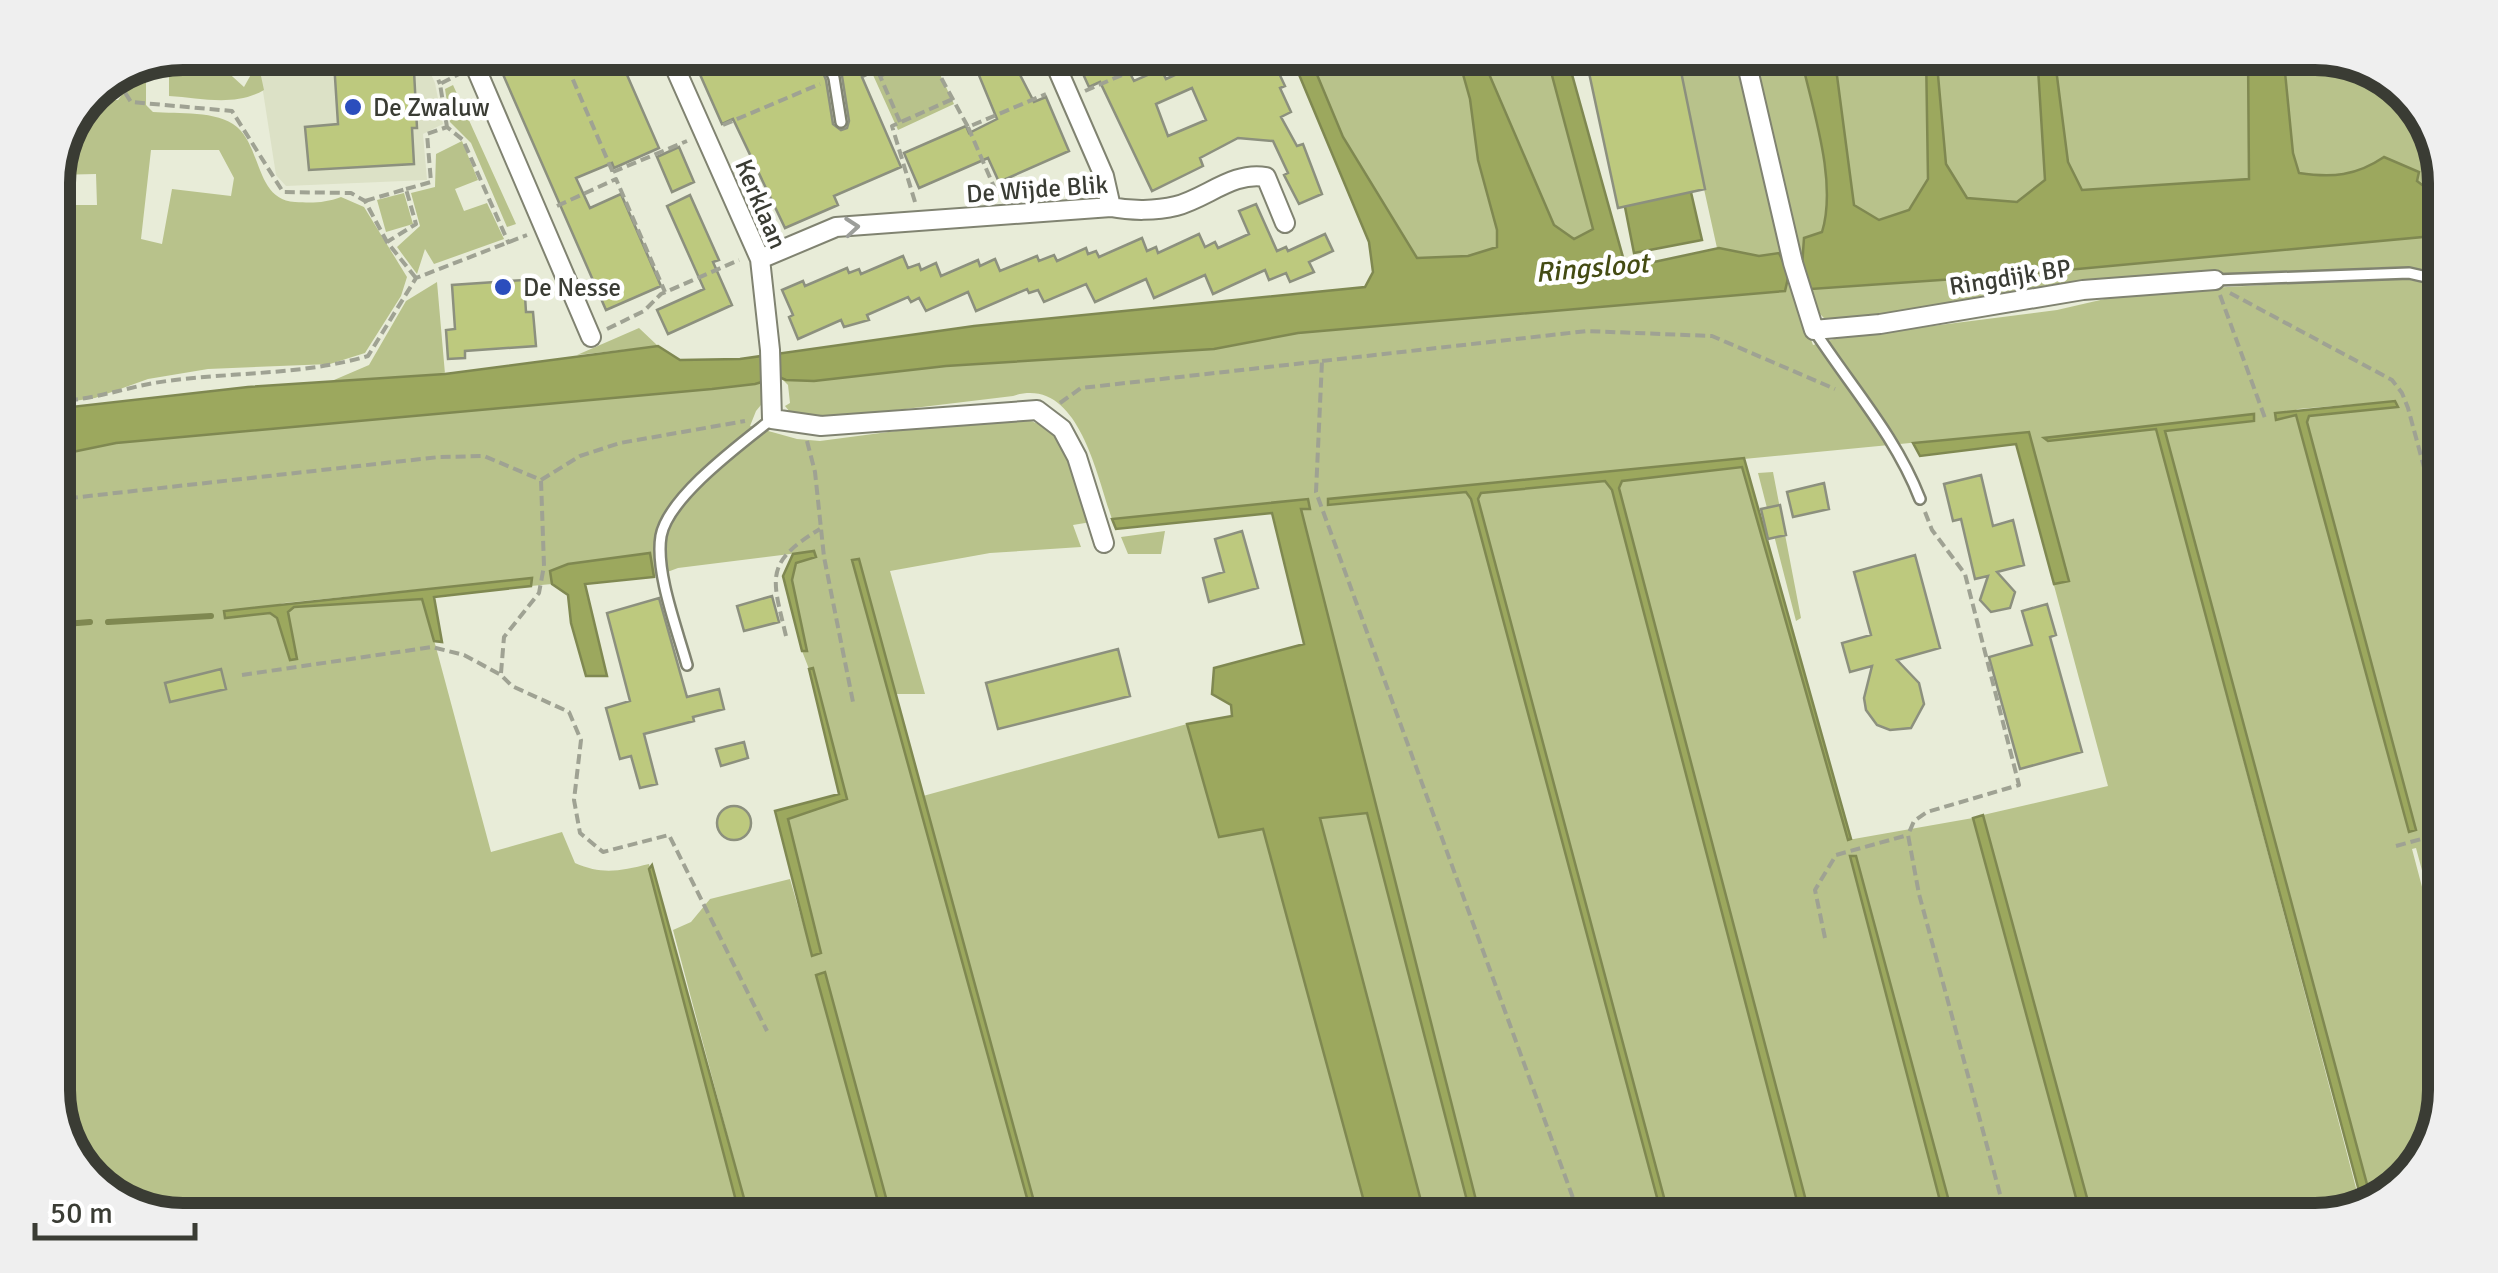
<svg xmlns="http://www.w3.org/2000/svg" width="2498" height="1273" font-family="Signika,sans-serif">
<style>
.built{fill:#dce1c6}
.green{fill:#b8c28b;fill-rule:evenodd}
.water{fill:#9ca85e;stroke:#7f8851;stroke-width:2.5}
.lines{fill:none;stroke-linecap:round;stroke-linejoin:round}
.stream{stroke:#7f8851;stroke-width:6}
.building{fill:#bdc97e;stroke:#8c907e;stroke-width:2.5;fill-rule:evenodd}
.service-casing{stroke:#808371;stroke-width:14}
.minor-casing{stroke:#808371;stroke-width:22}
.path{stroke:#9fa293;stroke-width:4;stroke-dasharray:10 5;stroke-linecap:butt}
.service{stroke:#fff;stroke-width:9}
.minor{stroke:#fff;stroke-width:18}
.oneway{stroke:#9c9e9a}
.poi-dot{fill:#2b4ebd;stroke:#fff;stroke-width:4}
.labels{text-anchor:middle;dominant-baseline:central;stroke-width:9;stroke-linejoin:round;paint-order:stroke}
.poi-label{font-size:25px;fill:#3a3c34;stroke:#fff;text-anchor:start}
.street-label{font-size:25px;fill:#3a3c34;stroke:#fff}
.water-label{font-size:28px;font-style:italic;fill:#444b13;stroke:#fff}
.rim{fill:none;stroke:#3a3c34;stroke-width:12}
</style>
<rect width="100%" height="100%" fill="#e8ecd8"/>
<path class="built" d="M257 53H421L435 83 443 124 423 134 427 180 286 186 276 175Z"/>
<path class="green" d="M917 53H930L954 104 898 130 873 75Z
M1308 53H1457L1470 99 1478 160 1497 230 1498 248 1468 256 1417 258 1343 137Z
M1480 53H1546L1593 229 1574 239 1554 225Z
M1674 53H1736L1787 270 1779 253 1759 256 1717 248Z
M1746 53H1800C1810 99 1835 171 1826 217 1823 235 1811 252 1802 268Z
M1834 53H1926L1928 179 1909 210 1879 220 1854 205Z
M1936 53H2037L2045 180 2017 202 1967 198 1946 164Z
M2054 53H2248L2249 179 2081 190 2068 162Z
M2284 53H2315L2372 66 2424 111 2437 152 2429 161V171L2445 188V193L2435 194 2416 181 2419 172 2384 157C2356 176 2331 178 2299 173L2293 153Z
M258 62 264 90C235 107 201 98 169 96V68L222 67 244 87Z
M146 81V105L153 112C178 114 217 110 237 127 262 149 256 200 295 202 313 203 325 203 341 197L364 207 407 277 401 296 365 353 330 364 208 369 148 379 95 398 53 404V205H97L96 174 53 175 91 90 109 83 108 100H118L132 82ZM151 150H219L234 178 231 196 172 189 162 244 141 239Z
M453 85 516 224 507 227 471 143 450 122 445 89Z
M462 141 478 180 455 189 464 211 487 203 504 239 434 264 425 249 417 274 397 247 420 226 411 193 435 187 436 154Z
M404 193 413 224 386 232 377 200Z
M2444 235V275L2390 267 2163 279 1895 316 1827 321 1818 312 1803 276 1811 289 2013 275Z
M1788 278 1813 345 1838 338 2057 310 2135 292 2374 279 2410 280 2444 285 2442 401 2429 402 2442 447 2435 919 2416 848 2412 849 2435 936 2432 1147 2387 1199 2372 1203 2165 431 2254 421V414L2048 441 2156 428 2361 1207 2315 1220H2093L1983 815 2108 786 2014 437 2024 432 1328 499 1329 505 1466 492 1471 499 1663 1220H1481L1301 509 1308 499 1112 519C1096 474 1078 375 1013 396L814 420 795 418 785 406 790 403 788 385 780 377 786 380 814 381 946 366 1214 349 1298 333 1784 291ZM2395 401 2397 407 2308 416 2307 422 2415 829 2409 831 2296 414 2275 419 2298 409Z
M437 282 445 374 327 383 369 365 406 301Z
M639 328 658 346 577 355Z
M764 382 765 400 756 411 750 426 797 439 820 441 1002 417C1070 417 1073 470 1091 522L1073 525 1081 547 990 553 890 571 925 694H896L859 560H852L1033 1220H892L854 1083 816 974 883 1220H750L673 930 691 922 710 899 790 879 812 955 821 953 788 819 846 798 812 668 809 669 802 651 807 650 792 579 796 563 815 557 814 551 678 568 654 577 650 554 550 571 552 584 531 586V578L284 603 226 618 270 613 278 618 290 659 296 658 288 612 294 607 423 599 491 852 562 832 575 863C602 875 620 871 649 864L741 1220H183L126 1207 75 1163 53 1099V456L116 443Z
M1742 466 1848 840 1973 818 2082 1220H1954L1856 856 1945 1220H1811L1619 488 1622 481Z
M1773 472 1801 618 1796 621 1758 473Z
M1606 481 1612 490 1802 1220H1670L1478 499 1481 493Z
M1165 531 1161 554H1128L1121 537Z
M1187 724 1219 836 1263 828 1369 1220H1039L923 796Z
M1367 813 1472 1220H1426L1320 817Z"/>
<path class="water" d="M1926 52 1936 53 1946 164 1967 198 2017 202 2045 180 2037 52 2054 53 2068 162 2082 190 2249 179 2248 53 2283 52 2293 153 2299 173C2332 178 2356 176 2384 157L2419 172 2417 181 2434 194 2445 193 2444 235 2013 275 1811 289 1803 276 1788 278 1785 291 1298 333 1214 349 946 366 814 381 786 380 779 377 755 384 712 389 116 443 53 456V409L248 387 445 374 658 346 680 360 740 359 974 326 1365 287 1373 272 1369 242 1290 53H1308L1343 137 1417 258 1468 256 1497 247V230L1478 160 1470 99 1457 53H1480L1554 225 1574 239 1593 229 1546 53H1566L1626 268 1719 248 1759 256 1779 253 1787 270 1802 267 1804 238 1822 232C1838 180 1811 105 1800 53H1834L1854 205 1879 220 1909 210 1928 179Z
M1690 188 1702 240 1634 253 1624 202Z
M2395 401 2398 407 2309 416 2307 422 2416 830 2409 832 2296 415 2276 420 2275 413Z
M2254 414V421L2165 431 2372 1203 2363 1206 2156 429 2048 441 2044 438Z
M2029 432 2069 581 2054 584 2016 444 1920 456 1913 443Z
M1744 458 1851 839 1848 840 1742 467 1622 481 1619 488 1811 1220H1802L1612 490 1605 481 1481 493 1478 499 1670 1220H1663L1471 499 1466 492 1328 505V499Z
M1308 499 1310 509H1301L1481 1220H1472L1367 813 1320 818 1426 1220H1369L1263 829 1219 837 1187 724 1232 716 1231 705 1212 694 1214 668 1304 644 1272 513 1116 529 1112 519Z
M814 551 816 557 796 563 792 580 807 651H802L783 576 793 554Z
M650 553 654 577 585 584 607 676H586L571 623 568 595 552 584 550 571 568 564Z
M859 559 1039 1220H1033L852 560Z
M532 578 531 586 434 597 442 642 434 641 422 599 294 607 288 612 297 659 290 660 277 618 270 613 225 618 224 611Z
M813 668 847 799 788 819 821 953 812 956 775 811 839 794 809 669Z
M1983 815 2093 1220H2082L1973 818Z
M1850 856H1856L1954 1220H1945Z
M652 865 750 1220H741L649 869Z
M825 972 892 1220H883L816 975Z"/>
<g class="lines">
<path class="stream" d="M108 622 211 616
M53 625 90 622"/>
</g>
<path class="building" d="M183 52H203L204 72 177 73 176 56Z
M369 52H413L417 128H412L414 164 309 170 305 127 338 124 334 62 369 60Z
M549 52H617L659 148 614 168 612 163 576 178 590 208 621 194 661 286 606 310 498 63 522 53 526 62Z
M732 52H815L826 80 833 124 841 130 847 128 849 121 842 76 832 52H916L862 77 901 167 834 196 838 205 785 228 733 119 722 124 698 70Z
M980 52H1013L1016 67 1034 102 1046 97 1069 151 999 182 988 158 919 188 904 153 966 126 969 133 997 119 971 56Z
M1073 52H1119L1134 81 1161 69 1166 79 1223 53 1230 70 1270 54 1285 86 1280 88 1291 112 1281 117 1297 146 1303 144 1322 194 1299 204 1284 175 1288 173 1273 141 1238 138 1200 158 1203 166 1152 191 1100 82 1089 87ZM1192 88 1206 120 1168 136 1156 104Z
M1588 52H1677L1705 189 1618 208 1588 68H1592Z
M679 147 694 182 672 192 657 157Z
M690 195 719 260 713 262 732 305 668 334 657 310 704 289 667 206Z
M1256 204 1277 251 1286 247 1288 251 1325 234 1333 251 1309 262 1314 272 1290 282 1286 273 1269 280 1265 270 1213 294 1205 275 1154 298 1146 279 1095 302 1086 284 1044 302 1038 290 1029 293 1027 289 976 311 968 292 926 311 919 298 911 302 908 297 867 315 869 320 844 327 841 320 798 339 789 317 793 315 782 290 803 281 805 286 847 268 849 273 859 269 861 274 903 256 908 268 919 264 921 270 936 263 941 276 978 260 980 266 995 259 1000 271 1037 256 1039 261 1054 255 1057 261 1086 248 1088 254 1096 251 1099 257 1142 238 1147 251 1156 247 1158 253 1199 234 1205 247 1215 242 1218 248 1249 234 1239 211Z
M524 280 526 312H533L536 346 465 351V358L448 359 446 330 455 329 452 285Z
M1981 475 1993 526 2013 520 2024 565 1997 572 2015 592 2010 608 1991 612 1980 600 1988 576 1975 579 1961 519 1953 521 1944 484Z
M1824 483 1829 509 1793 517 1787 492Z
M1780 505 1786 535 1768 539 1761 509Z
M1242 531 1258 588 1209 602 1203 578 1224 572 1215 539Z
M1915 555 1940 648 1897 660 1919 683 1924 704 1911 728 1890 730 1877 725 1866 710 1864 698 1872 666 1850 672 1842 643 1871 635 1854 572Z
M772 596 779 622 744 631 737 606Z
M659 598 687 697 719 689 724 709 693 717 694 721 644 734 657 784 640 788 631 756 620 759 606 708 630 701 607 613Z
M2047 604 2056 635 2050 637 2082 752 2020 769 1989 657 2032 645 2022 611Z
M1118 649 1130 696 998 729 986 683Z
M221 669 226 689 170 702 165 683Z
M744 742 748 758 721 766 716 749Z
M717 823a17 17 0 1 1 34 0a17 17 0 1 1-34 0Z"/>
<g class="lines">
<g class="service-casing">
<path id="service" d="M823 52 834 78 841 122
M1167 64 1192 52
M2215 280 2409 273 2444 281
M1814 330C1851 387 1895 435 1920 499
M687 665C677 629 655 572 661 536 668 497 742 443 772 419"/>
</g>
<g class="minor-casing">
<path id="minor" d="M469 52 591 337
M668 52 760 259 770 350 772 419 821 426 1037 410 1062 429 1077 457 1104 543
M1050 52 1104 176 1111 207
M1744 52 1793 263 1814 330 1880 324 2083 290 2215 280
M760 259 836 227 1111 207C1131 211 1156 211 1176 206 1207 198 1233 171 1266 177L1285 223"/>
</g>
<path class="path" d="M427 52 440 84
M561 52 614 175
M927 52 968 127 1046 94
M117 80 131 102 232 111 283 192 351 193 365 201 387 242 416 278
M1085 91 1154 61
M900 122 880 76 925 54
M723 125 820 84
M447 127 440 84 459 74
M968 127 998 196
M613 172 687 141
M406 189 431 182 427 134 447 127 463 140 509 244
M365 201 406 189 416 224 387 242
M915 202 892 126 955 98
M557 206 616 179 665 292
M2230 293 2392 380 2402 393 2408 408 2441 530
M2220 295 2265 418
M607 329 644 311 661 294 739 260
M1322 361 1587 331 1712 336 1835 389
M53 401C93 401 128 386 167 381 234 372 304 375 368 356L416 278 527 235
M1060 403 1081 388 1322 361 1316 492 1581 1220
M807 441 815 472 824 557 853 702
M541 480 580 456 620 443 745 421
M53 500 439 457 484 456 541 480
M1925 512 1932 530 1965 574 2019 785 1927 812 1914 821 1908 835 1919 894 2007 1220
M786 636C772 577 764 563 820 529
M501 673 504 637 539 593 544 566 541 480
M242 675 432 647 464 655 501 675 512 686 569 712 581 740 574 800 580 833 603 852 669 835 767 1031
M2396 846 2436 835
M1825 938 1815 890 1836 855 1908 835"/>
<use href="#service" class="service"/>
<use href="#minor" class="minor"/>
</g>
<defs><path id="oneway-chevron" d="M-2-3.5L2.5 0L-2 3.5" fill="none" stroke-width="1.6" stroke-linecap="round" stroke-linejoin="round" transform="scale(2.5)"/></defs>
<use class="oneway" href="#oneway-chevron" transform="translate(852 227) rotate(-5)"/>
<g class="poi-dot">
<circle cx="353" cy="107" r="10"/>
<circle cx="503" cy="287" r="10"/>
</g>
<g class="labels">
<g class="poi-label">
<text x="373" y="107">De Zwaluw</text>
<text x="523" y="287">De Nesse</text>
</g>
<g class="street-label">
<text transform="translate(1037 189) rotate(-4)">De Wijde Blik</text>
<text transform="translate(761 204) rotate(67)">Kerklaan</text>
<text transform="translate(2010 277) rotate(-9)">Ringdijk BP</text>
</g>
<g class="water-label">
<text transform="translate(1592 268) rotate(-5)">Ringsloot</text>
</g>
</g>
<path d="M0 0H2498V1273H0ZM183 70H2315A113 113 0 0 1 2428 183V1090A113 113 0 0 1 2315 1203H183A113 113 0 0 1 70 1090V183A113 113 0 0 1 183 70Z" fill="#efefef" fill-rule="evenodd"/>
<path class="rim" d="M183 70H2315A113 113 0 0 1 2428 183V1090A113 113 0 0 1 2315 1203H183A113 113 0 0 1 70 1090V183A113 113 0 0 1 183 70Z"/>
<path d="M35 1223v15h160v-15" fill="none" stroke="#3a3c34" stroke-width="5"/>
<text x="50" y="1223" font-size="30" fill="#3a3c34" stroke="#ffffff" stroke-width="8" paint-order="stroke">50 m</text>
</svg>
